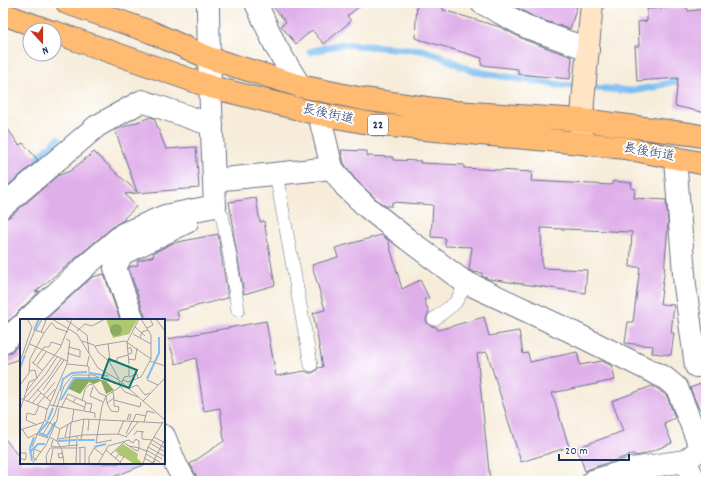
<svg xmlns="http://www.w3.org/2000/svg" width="709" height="484" font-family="Dekko,'Klee One',sans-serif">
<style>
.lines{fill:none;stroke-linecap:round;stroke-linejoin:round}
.stream{stroke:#7ebef2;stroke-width:7}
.building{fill:#dfafe9}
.lane-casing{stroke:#687189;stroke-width:14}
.street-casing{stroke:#687189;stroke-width:24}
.secondary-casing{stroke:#687189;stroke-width:24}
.primary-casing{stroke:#687189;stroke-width:24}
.lane{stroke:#fff;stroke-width:13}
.street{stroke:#fff;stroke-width:22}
.secondary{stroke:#ffe4c6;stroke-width:22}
.primary{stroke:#febb71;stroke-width:22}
.labels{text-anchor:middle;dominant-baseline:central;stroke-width:4;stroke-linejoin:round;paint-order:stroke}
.shield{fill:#fff;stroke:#5f6d8e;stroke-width:1}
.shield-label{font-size:12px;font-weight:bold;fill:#1b2f5e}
.street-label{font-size:13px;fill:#1b2f5e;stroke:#fff}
.inset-river{fill:none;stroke:#7ebef2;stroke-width:2}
.inset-road{fill:none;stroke:#9ea0a8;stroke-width:1}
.view{fill:#0f766e;fill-opacity:0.15;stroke:#0f766e;stroke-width:2}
.inset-edge{fill:none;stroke:#1b2f5e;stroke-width:2}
</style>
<rect width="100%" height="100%" fill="#fff"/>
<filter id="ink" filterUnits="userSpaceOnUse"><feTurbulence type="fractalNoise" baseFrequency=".025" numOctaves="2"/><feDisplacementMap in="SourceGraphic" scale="8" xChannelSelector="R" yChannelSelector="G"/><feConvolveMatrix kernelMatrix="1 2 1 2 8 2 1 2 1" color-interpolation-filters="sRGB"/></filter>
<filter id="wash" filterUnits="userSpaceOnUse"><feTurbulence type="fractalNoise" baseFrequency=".012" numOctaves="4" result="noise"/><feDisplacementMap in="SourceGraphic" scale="16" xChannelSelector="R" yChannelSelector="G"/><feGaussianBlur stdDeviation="0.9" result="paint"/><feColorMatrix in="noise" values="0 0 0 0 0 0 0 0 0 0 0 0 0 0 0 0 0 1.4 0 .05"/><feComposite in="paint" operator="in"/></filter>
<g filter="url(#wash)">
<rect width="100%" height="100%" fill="#f6ecd9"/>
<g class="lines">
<path class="stream" d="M310 52 341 44 421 50 438 55 470 70 489 74 560 85 632 91 654 87 686 78
M3 191 58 139"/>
</g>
<g id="blocks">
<path class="building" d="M270 3H364L347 16 351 21 324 44 312 30 296 44 281 26 286 22Z
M417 3H443V10L500 27 525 40 572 57 570 79 518 74V69L481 65 482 58 415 38Z
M512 3H578L570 29 534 17 511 4Z
M687 7 688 11 706 9V113L675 106 678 78 637 81 635 46H639L638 22 647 21V9Z
M151 117 154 118 166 149 196 147 199 188 125 194 136 207 124 218 125 219 115 225 69 264 35 292 40 291 19 311 16 315 3 325V218H6L11 216 57 176 70 171 94 152 137 192 115 130Z
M3 122 19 145 23 143 38 160 3 190Z
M341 150 367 151V156L393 157V160L421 161 420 163 464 165V168L532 172 531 181 612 185 613 181 632 183 631 188 635 189 634 198 666 200 668 223 664 274 660 304 674 305 671 333H674L671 355 652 353 653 346 625 343 628 322H633L640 267H630L632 232 541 228 542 268 587 270 585 293 489 279 482 276V273L473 272 469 270 472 247 445 246V238L431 237 433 205 392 202V206H385L376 199 354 178 344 163Z
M256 198 260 222 264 221 275 285 244 294 233 231V229H234L229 202Z
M218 234 228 298 177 311 179 320H145V316L129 269V267L138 265 137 261 154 256 153 253 173 243Z
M381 235 388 240 402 289 420 280 429 298 424 300 429 312 427 316 426 320 428 324 431 326 436 327 438 330 484 317 489 336 519 331 523 354 528 353 530 362 577 352 580 365 602 361 612 366 615 380 552 393 569 447 521 462 487 352 477 354 490 481H198L196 475 190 464 224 441 220 408 204 411 196 358 176 364 168 339 266 321 276 376 305 371 309 373H312L316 371 318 368 323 367 313 313 325 310 312 265 338 257 335 248Z
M104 274 120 320H45L92 277Z
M21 343V358L3 365V354H6L11 352Z
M706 382V406L699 409 690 388Z
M652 386 658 389 667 396 675 418 664 423 672 443 642 455 635 456 634 454 589 469 585 471 577 448 623 431 612 401Z
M3 436 21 460V463H146V464L103 481H3Z"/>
</g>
</g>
<g filter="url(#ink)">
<use href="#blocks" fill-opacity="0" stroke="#687189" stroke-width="1"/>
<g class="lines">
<g class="lane-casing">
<path id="lane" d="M276 174 311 365
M215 206 222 215 230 256 238 310
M434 319 455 303 467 283"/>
</g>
<g class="street-casing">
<path id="street" d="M208 3V11L209 58 215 206
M256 3 276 47 300 86
M482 3 529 28 588 49
M319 114 332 168 345 186 368 208 407 239 463 281 566 329 665 378 677 388 701 449
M675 158 685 286 696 366
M214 180 332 168
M3 206 97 126 142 101 212 125
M27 320 88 264 123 234 165 216 215 206
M133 320 115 268 122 254 187 222
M3 342 21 326
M164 436 176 465 185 481
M685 461 695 481
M593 481 632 469 685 461 701 449H706"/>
</g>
<g class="secondary-casing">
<path id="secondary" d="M581 139 583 102 592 3"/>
</g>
<g class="primary-casing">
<path id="primary" d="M67 3 151 32 209 58 300 86 363 99 455 112 582 120 690 134 706 137
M3 14 47 30
M54 32 211 87 319 114 380 125 581 143 625 148 706 164"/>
</g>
<use href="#lane" class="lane"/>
<use href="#street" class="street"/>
<use href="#secondary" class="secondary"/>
<use href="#primary" class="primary"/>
</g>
</g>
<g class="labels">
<rect class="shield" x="368" y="115" width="20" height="20" rx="3"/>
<g class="shield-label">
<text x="378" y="125">22</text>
</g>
<g class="street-label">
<text transform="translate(328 115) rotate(12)">長後街道</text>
<text transform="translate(649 153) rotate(10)">長後街道</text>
</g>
</g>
<g transform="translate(20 319)">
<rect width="145" height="145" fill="#f6ecd9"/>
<path d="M86 0H118L109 15 93 19ZM103 125 118 135 117 139 122 144 114 145 95 132Z" fill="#adc86f"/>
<path d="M90 11a6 6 0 1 1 12 0a6 6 0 1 1-12 0ZM75 59 86 62 94 71 86 75 81 62 74 65 69 63 60 75 47 69 55 60Z" fill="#8aac62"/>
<path class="inset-river" d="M14 11 19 0M0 49 5 36M70 54 88 57M127 60 139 34V18M40 72 43 60 52 54 67 53M41 81 54 59H79M28 101 33 89M18 114 28 103M19 114 27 117 35 103M58 121H75M38 122 56 121M74 128 86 125M11 132 18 125H25M12 142 10 129 14 118"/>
<path class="inset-road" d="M32 0 57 15 78 49 99 61 145 101M45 0 67 16 69 34M136 0 145 12M32 4 36 9 48 13M115 8 125 17M127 9 133 6 130 0M16 11 22 0M57 12 65 5 72 7 85 0M24 14 32 3M113 15 131 25M120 19 122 13 128 11M62 22 74 26 79 34 89 42H97V39L108 36M10 25 47 42M88 25 90 41M75 27 105 22 131 40M107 29H111L112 34 108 35M47 34 60 38V31L48 28M5 35 15 11 21 13M69 37 67 47 69 48V60L79 74 86 77M108 40 115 41 117 29M89 42 99 60M130 42 145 47M0 43 12 8 7 0M12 43 23 52M13 44 24 28H29L31 23 41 26M47 45 67 47M109 45 107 23 119 0M17 46 26 33M9 52 15 51 17 60M109 58 117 55 118 59M88 59 93 64 100 65M103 61 108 63 121 58 131 40V16L121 0M127 61 138 66M99 62 100 67 105 73 118 78M0 66 9 54 10 40 24 14 21 13 26 2 23 0M73 68 70 77 83 83M110 69 117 66 125 76 130 74M17 70 31 83M23 71 44 41M6 72 9 63 16 60M24 76 35 63M86 77 87 84 94 79 93 73M0 79 27 90 25 101 18 114 8 119 2 110M27 79 35 70M45 79 53 83 56 79M4 80 26 55 37 38M94 81 120 88 121 83M8 82 29 58 41 40M62 82 65 70 70 65 72 66M123 82 145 59M53 83 64 88M12 84 21 74M66 84 72 85 70 93M87 84 91 92 98 93 99 88 94 87V79M17 86 25 77M30 86 75 94V99M33 88 39 72M41 89 48 75 66 83 64 91M0 91 6 73 40 29 52 0M27 91 47 45 50 22 46 20M25 101 40 110M107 101 109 95 111 96 109 101M113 102 116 95 126 97M52 103 54 90M124 103 127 92 135 94M17 106 6 101 7 94 15 96 19 87M0 111 24 103M68 112 69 100M122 112V120L132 121M16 115 28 119M23 115 34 97 44 67 53 56H73L86 61 88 59M98 115 104 101M106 115 112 102M114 116 117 112 124 113M29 118 37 122 42 131 44 145M45 118 48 105M106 118 118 103M134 118 145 124M38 120 63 116 98 115 107 118M33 121 31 127 36 128 58 126M61 121 64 100M92 121 76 124 82 87 86 77 100 68 104 58 109 57V46M132 121 145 129M37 122 40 110 52 103 64 100 143 104M103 123 115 131 118 132 119 129 126 132M130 124 145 133M49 127 51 103M12 128 17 116M128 128 144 137M58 129 65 128V145M86 131 102 145M126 131 142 140M0 134H6V138L5 141 0 139M43 134 38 135 39 139 44 138M126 135 140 143M90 136 104 123M124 139 133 144 136 141M95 140 99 135 104 138 100 143M17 141 13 139 14 130 21 133M12 145 26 126 37 101 39 89M27 145 26 137 30 129H57M30 145 33 130M56 145 57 117M60 145V128M69 145V138L74 129 83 136M78 145 88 127 109 121 113 124 116 120 119 122V129L109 127M123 145 128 128 143 103M132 145 145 120"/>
<path class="view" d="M89 40 117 51 109 69 82 59Z"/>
<rect width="145" height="145" class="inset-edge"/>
</g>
<rect width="709" height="484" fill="none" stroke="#fff" stroke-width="16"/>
<g transform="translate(42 42) rotate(159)"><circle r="19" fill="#ffffff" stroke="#a4acbf"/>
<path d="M0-3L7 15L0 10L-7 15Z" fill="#c8321e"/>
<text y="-6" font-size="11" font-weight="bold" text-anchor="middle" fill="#1b2f5e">N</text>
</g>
<path d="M559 454v6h70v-6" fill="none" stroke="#1b2f5e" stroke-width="2"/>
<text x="565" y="454" font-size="12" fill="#1b2f5e" stroke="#ffffff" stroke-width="3" paint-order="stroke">20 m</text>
</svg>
